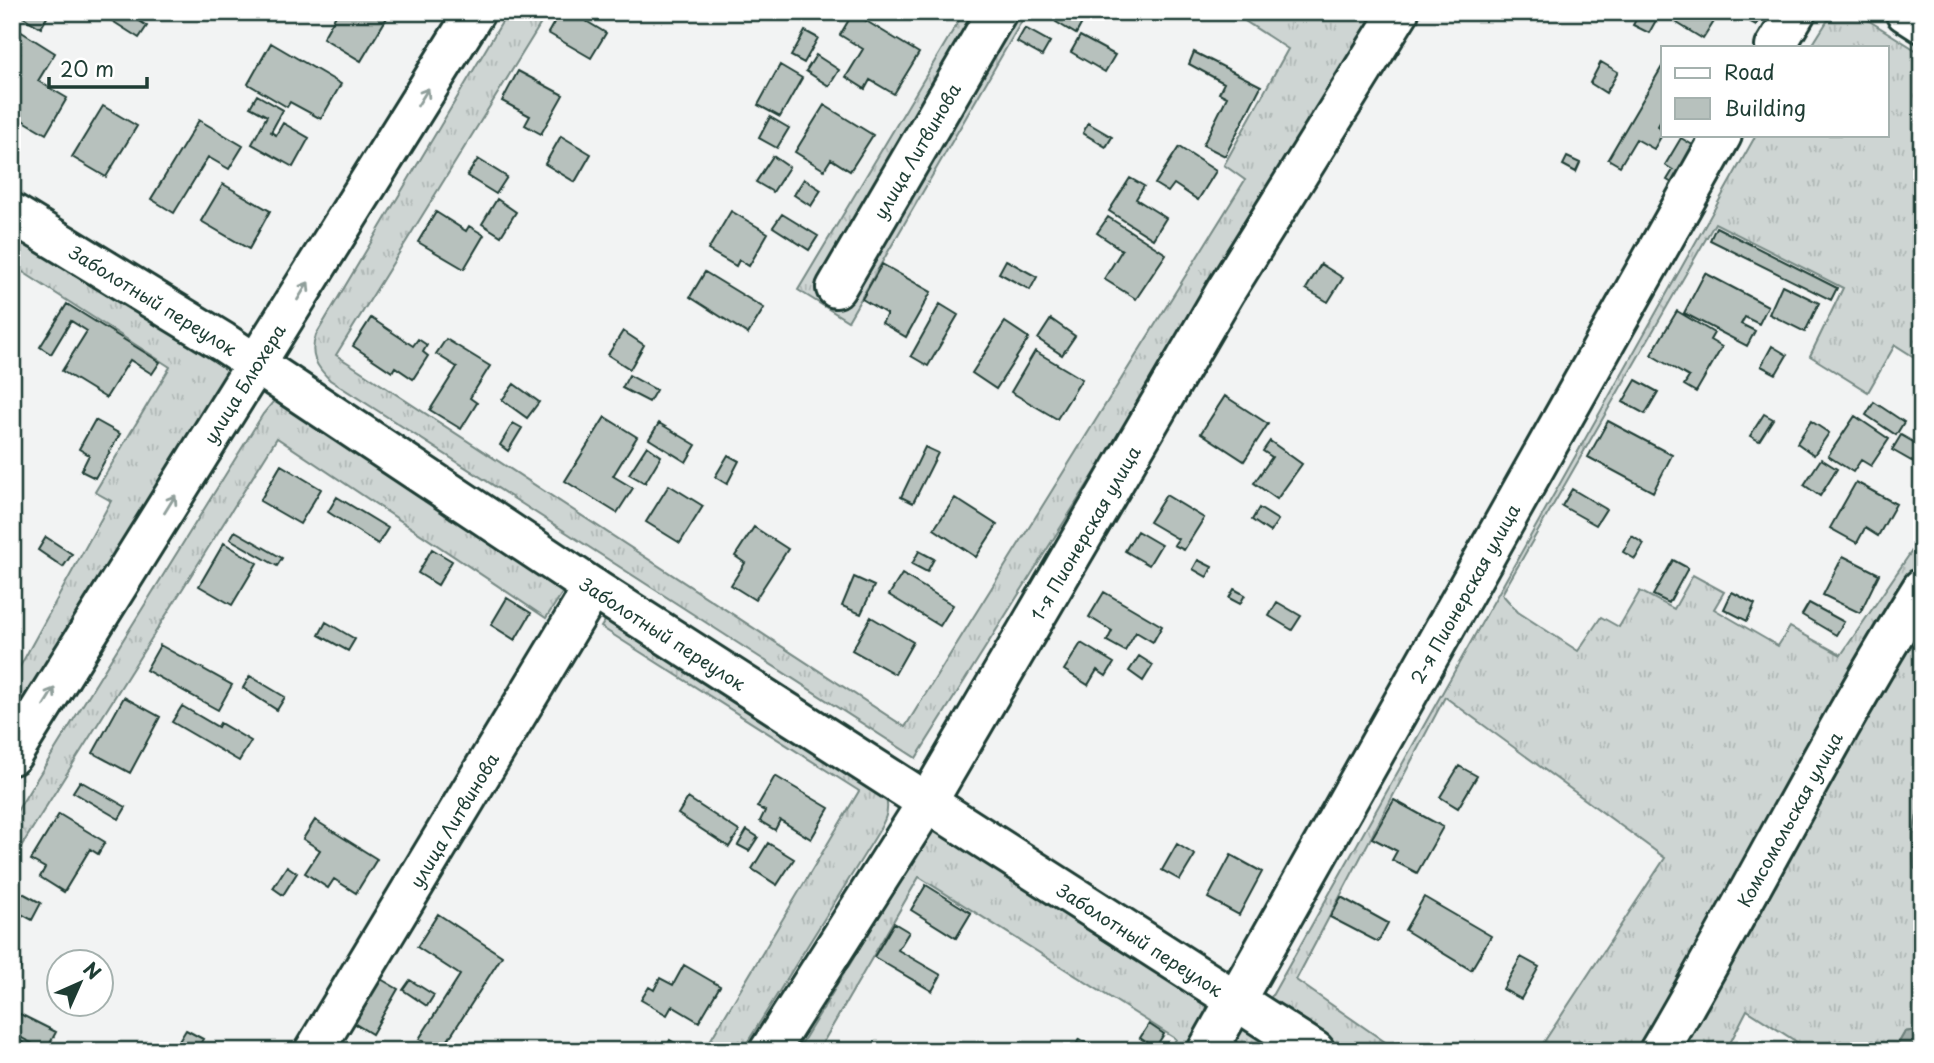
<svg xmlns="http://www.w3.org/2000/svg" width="1934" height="1063" font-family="'Playpen Sans',sans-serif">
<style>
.grass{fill:url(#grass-tufts);stroke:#768984;stroke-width:2}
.water{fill:#a1adaa;stroke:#6d807b;stroke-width:2}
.building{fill:#b7c1bd;stroke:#1f3d34;stroke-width:2}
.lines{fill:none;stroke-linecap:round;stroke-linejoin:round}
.minor-casing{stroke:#1f3d34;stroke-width:44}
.minor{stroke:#fff;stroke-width:38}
.oneway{stroke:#8f9e9a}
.labels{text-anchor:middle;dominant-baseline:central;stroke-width:5;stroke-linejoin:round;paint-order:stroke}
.street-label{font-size:18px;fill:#1f3d34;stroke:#fff}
</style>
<defs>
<pattern id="grass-tufts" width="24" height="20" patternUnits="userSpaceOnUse" patternTransform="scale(1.75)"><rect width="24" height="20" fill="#ced5d3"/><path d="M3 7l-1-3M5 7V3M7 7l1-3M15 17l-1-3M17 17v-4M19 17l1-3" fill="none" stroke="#b0b8b6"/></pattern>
</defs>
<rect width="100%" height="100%" fill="#f2f3f3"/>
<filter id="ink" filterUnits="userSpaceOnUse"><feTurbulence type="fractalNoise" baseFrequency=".0143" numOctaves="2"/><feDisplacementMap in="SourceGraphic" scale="14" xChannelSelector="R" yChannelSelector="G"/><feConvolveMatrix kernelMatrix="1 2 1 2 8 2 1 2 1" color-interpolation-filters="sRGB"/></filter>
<g filter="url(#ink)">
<path class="grass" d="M508 12H548L336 355 905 727 1245 180 1224 165 1288 49 1231 12H1384L916 758 330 380C316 366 309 355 316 335Z
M964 12H1027L848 321 798 290Z
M1833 12H1855L1922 54V362L1895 345 1868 392 1810 356 1843 288 1715 223 1502 594 1518 612 1578 651 1601 617 1619 627 1640 591 1674 609 1693 575 1724 592 1714 609 1778 646 1790 627 1841 655 1922 536V790L1913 835 1914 868 1922 873V1029L1905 1032 1894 1051H1811L1747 1010 1726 1051H1538L1665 858 1445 697 1296 980 1398 1051H1346L1269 1001 1756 135H1887V47H1811Z
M12 231 230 370 12 724V681L111 501 95 492 170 367 12 265Z
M277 397 568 584 546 618 277 438 12 861V819L263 414Z
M611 612 884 792C892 810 884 823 874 839L742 1051H704L859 791 601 627Z
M934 826 1220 1010 1196 1051H1170L1176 1039 919 877 818 1051H797Z
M1242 1028 1278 1051H1229Z"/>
<path class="water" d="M1922 790V873L1914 868 1913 835Z
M1922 1029V1051H1894L1905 1032Z"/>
<path class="building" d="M21 12H50L41 28 20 15Z
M109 12H126L147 26 139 38 106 17Z
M338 12H381L388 16 361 61 323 38Z
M560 12H571L606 33 591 58 548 33Z
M1056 12H1088L1076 34 1056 22 1060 15Z
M1640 12 1659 15 1649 33 1633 25Z
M1684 12H1702L1715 20 1703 39 1677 23Z
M1732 12H1763L1756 25Z
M853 13 919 53 894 94 870 80 865 89 846 77 863 49 840 35Z
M12 26 55 53 38 81 67 98 46 134 12 114V67L20 54 12 50Z
M1025 28 1050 42 1042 56 1017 42Z
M805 31 818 38 804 63 791 56Z
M1080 36 1115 55 1105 72 1071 52Z
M271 43 341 84 321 119 290 102 287 107 248 84Z
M1194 52 1261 86 1225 156 1203 145 1227 97 1219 93 1224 83 1189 64Z
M816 55 839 70 829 86 806 71Z
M1601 62 1618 72 1606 93 1590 83Z
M780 65 802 78 780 117 758 105Z
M1663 65V117L1658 126 1663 133 1654 149 1636 139 1620 166 1608 159Z
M518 71 563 95 541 134 525 125 530 116 502 101Z
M257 95 283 110 271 132 276 135 283 123 309 138 293 167 252 144 267 116 250 107Z
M824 105 873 135 850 171 831 159 824 170 795 152Z
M103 106 137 126 106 177 72 157Z
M770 117 789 128 777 148 759 138Z
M199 120 243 146 229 169 208 157 174 213 151 199Z
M1088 123 1112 137 1106 147 1083 133Z
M561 136 591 154 575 182 545 164Z
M1681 138 1706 153 1684 190 1667 180 1673 170 1665 165Z
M1179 147 1216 171 1198 200 1174 184 1168 192 1155 184Z
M773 156 789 167 773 192 756 182Z
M1567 157 1580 163 1576 172 1563 165Z
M478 159 507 177 496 194 467 176Z
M1130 178 1144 186 1136 199 1166 218 1153 239 1109 211Z
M804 179 821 190 811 206 794 195Z
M223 184 270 211 249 249 201 221Z
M497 199 516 212 501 236 482 224Z
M731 211 768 233 749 266 739 260 736 266 708 250Z
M436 212 466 231 469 226 484 235 464 269 418 242Z
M782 214 818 236 809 250 773 227Z
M1108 217 1166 254 1136 299 1104 279 1122 250 1097 233Z
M1716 227 1837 288 1831 300 1710 240Z
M1006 260 1037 277 1030 290 999 273Z
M882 264 931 292 906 337 882 323 887 314 862 299Z
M1321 264 1343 278 1328 302 1306 289Z
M705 272 764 308 748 334 690 297Z
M1705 273 1768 306 1759 324 1745 317 1741 324 1755 331 1747 346 1684 313Z
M1782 285 1819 303 1805 332 1769 314Z
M67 304 160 362 152 374 130 360 106 398 62 371 87 331 71 321 51 354 40 347Z
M940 304 958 315 928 366 911 356Z
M1677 311 1714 333 1710 340 1722 347 1696 392 1684 385 1689 377 1651 355Z
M371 318 413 346 418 339 427 345 423 352 428 356 413 379 395 367 392 372 353 346Z
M1051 319 1075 336 1062 355 1038 339Z
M1005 322 1029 338 996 389 972 373Z
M623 331 644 345 630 369 608 355Z
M446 339 490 366 470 398 477 403 461 429 430 410 457 367 436 354Z
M1772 346 1787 355 1776 374 1761 366Z
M1035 351 1082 379 1057 419 1011 392Z
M629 375 656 390 649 402 622 388Z
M1636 380 1658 392 1645 414 1623 402Z
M514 384 539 402 527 418 502 400Z
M1225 396 1268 424 1244 461 1201 433Z
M1874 402 1904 422 1896 435 1866 415Z
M1764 414 1773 419 1759 441 1750 436Z
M1855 416 1889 439 1871 466 1861 460 1853 472 1828 456Z
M605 417 637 437 613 476 633 488 617 513 565 481Z
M95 420 120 434 95 478 81 471 89 455 79 449Z
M1608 421 1672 455 1653 492 1588 457Z
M1811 421 1829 433 1814 455 1797 443Z
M513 423 522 428 508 451 500 445Z
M659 423 696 445 686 462 649 439Z
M1901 435 1922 447V467L1892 450Z
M1270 441 1302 464 1277 499 1254 483 1272 457 1263 451Z
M647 446 661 456 645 483 629 474Z
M925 447 938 453 913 503 901 497Z
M728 455 739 461 727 484 715 477Z
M1821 459 1837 469 1820 496 1804 485Z
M281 465 321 489 300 524 260 501Z
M1856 482 1896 504 1878 536 1865 528 1857 543 1830 528Z
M669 485 703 506 680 543 646 522Z
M1572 489 1606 509 1596 525 1562 506Z
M1166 495 1204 518 1184 550 1174 545 1178 539 1149 522Z
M337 497 388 528 378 544 328 512Z
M955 498 997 525 976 557 934 529Z
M1259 508 1278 520 1270 532 1252 520Z
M754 527 788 549 755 600 731 585 745 563 735 556Z
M235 531 282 558 277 566 230 539Z
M1137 531 1161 545 1149 565 1125 551Z
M1632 536 1644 544 1635 559 1623 552Z
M46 537 72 554 63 567 38 550Z
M224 543 257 563 232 605 199 586Z
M432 549 452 561 438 585 418 573Z
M919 551 934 559 927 572 912 564Z
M1843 556 1879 574 1860 613 1823 595Z
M1198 560 1212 567 1207 577 1193 569Z
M1673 560 1688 568 1669 603 1653 595Z
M902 574 953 605 940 626 889 595Z
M854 577 874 586 861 614 842 606Z
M1234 589 1245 595 1240 604 1229 598Z
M1104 592 1162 626 1153 642 1136 632 1125 651 1107 641 1112 631 1089 617Z
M1732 592 1755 604 1747 621 1724 609Z
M507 598 531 613 515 640 491 625Z
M1277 602 1301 616 1292 630 1269 616Z
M1809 603 1844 622 1836 635 1802 615Z
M871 617 913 642 895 674 852 650Z
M326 622 355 639 348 651 319 635Z
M1081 643 1114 663 1106 676 1097 670 1088 685 1064 670Z
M160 645 232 685 218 710 146 670Z
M1139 656 1153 665 1143 681 1129 671Z
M250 676 285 697 277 710 243 688Z
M124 697 160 717 130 773 93 753Z
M182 706 218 727 220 723 251 741 239 761 172 722Z
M1459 766 1477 776 1458 808 1440 797Z
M775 776 829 808 811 839 780 820 775 830 760 821 765 811 757 807Z
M80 781 126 807 119 819 73 792Z
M688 798 739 831 729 847 678 814Z
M1394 800 1443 827 1417 873 1392 860 1397 851 1372 838Z
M59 814 105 842 98 854 90 849 64 892 40 877 45 868 31 860Z
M315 820 377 859 356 893 334 879 328 888 305 873 320 850 303 839Z
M747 830 758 837 749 851 738 845Z
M768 843 794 859 777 885 752 869Z
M1177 844 1195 855 1180 880 1162 870Z
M1231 855 1262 872 1239 915 1208 898Z
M287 866 297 873 283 895 273 888Z
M926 885 971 913 956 938 911 910Z
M15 889 41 903 32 920 12 909Z
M1341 897 1388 923 1378 942 1330 917Z
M1424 897 1491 936 1471 970 1405 930Z
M438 914 502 956 441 1051 419 1039 460 975 417 947Z
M894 923 909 932 898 950 941 975 932 991 874 957Z
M1521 957 1539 967 1521 999 1503 989Z
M12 960 21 966 12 982Z
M684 965 720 986 699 1022 672 1006 667 1015 641 1000 649 987 654 990 660 978 673 985Z
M379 978 398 989 372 1034 352 1022Z
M410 980 434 995 427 1006 403 990Z
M12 1010 56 1032 46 1051 12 1033Z
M1149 1024 1164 1034 1155 1048 1140 1038Z
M186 1030 203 1039 196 1051H173Z
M12 1037 38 1051H12Z
M1079 1039 1099 1051H1073Z
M670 1040 682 1047 679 1051H664Z"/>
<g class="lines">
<g class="minor-casing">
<g id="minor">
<path d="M1905 12 1922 23"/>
<path d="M1775 47 1796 12"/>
<path id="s1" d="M12 213 223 342 593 588 1315 1051"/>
<path id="s2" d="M836 288 997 12"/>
<path id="s3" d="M12 755 475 12"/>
<path id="s4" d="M314 1051 593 588"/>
<path id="s5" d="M769 1051 928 801 1225 292 1399 12"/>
<path id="s6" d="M1207 1051 1722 135"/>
<path id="s7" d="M1659 1051C1749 898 1828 738 1922 588"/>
</g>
</g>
<use href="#minor" class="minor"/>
</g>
<defs><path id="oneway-shaft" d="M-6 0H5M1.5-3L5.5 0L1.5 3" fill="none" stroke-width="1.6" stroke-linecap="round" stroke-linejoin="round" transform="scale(1.75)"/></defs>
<g class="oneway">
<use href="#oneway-shaft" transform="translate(423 97) rotate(-58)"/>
<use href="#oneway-shaft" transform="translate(303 291) rotate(-58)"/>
<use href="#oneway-shaft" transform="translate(170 504) rotate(-58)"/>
<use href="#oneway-shaft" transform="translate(49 697) rotate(-58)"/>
</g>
</g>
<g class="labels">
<g class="street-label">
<text stroke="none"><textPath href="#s2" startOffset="159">улица Литвинова</textPath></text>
<text stroke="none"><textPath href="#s1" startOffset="166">Заболотный переулок</textPath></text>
<text stroke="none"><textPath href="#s3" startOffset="438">улица Блюхера</textPath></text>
<text stroke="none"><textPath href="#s5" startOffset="607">1-я Пионерская улица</textPath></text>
<text stroke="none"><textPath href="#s6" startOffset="525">2-я Пионерская улица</textPath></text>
<text stroke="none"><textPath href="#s1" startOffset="775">Заболотный переулок</textPath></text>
<text stroke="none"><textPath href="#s4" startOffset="270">улица Литвинова</textPath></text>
<text stroke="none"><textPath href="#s7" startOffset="266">Комсомольская улица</textPath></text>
<text stroke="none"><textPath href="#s1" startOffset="1342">Заболотный переулок</textPath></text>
</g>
</g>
<rect width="1934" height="1063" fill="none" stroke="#fff" stroke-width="42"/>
<rect x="21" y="21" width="1892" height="1021" fill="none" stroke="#1f3d34" stroke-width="2.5" filter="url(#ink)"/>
<rect x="1661" y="46" width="228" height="91" fill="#ffffff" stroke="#a5b1ae" stroke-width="2"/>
<rect x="1675" y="68" width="35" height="10" fill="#ffffff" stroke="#a5b1ae" stroke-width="2"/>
<text x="1724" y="80" font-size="21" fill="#1f3d34">Road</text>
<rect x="1675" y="98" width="35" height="21" fill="#b7c1bd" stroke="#a5b1ae" stroke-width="2"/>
<text x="1724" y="116" font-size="21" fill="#1f3d34">Building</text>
<g transform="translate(80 983) rotate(45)"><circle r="33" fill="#ffffff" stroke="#a5b1ae" stroke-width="2"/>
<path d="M0-5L12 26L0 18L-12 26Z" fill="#1f3d34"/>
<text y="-10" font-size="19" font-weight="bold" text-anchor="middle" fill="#1f3d34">N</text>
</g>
<path d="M49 77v10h98v-10" fill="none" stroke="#1f3d34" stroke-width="3.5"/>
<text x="60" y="77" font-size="21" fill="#1f3d34" stroke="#ffffff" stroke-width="5" paint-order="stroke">20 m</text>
</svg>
